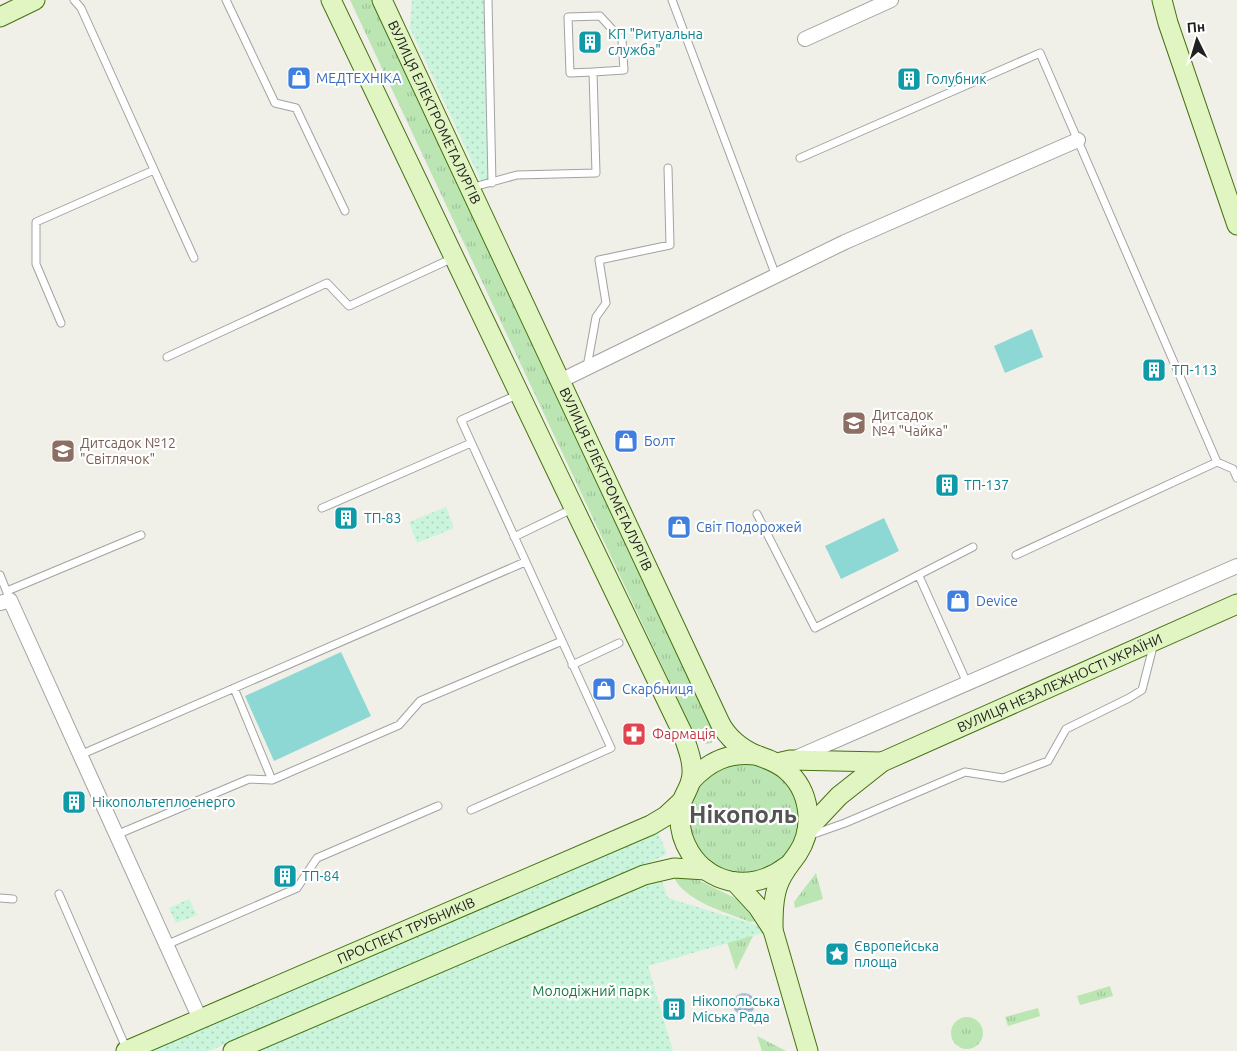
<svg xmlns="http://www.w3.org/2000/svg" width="1237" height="1051" font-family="Ubuntu,sans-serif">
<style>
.grass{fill:url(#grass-tufts)}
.park{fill:url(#park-dots)}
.pitch{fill:#8dd8d4}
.water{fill:url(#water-rules)}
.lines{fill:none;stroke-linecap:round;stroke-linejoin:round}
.lane-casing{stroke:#a2a2a2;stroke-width:9}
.street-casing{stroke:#a2a2a2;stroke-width:16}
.secondary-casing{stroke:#46710f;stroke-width:21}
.lane{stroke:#fff;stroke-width:7}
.street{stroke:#fff;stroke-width:14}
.secondary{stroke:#e1f5c2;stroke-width:19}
.labels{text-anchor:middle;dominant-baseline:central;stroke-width:4.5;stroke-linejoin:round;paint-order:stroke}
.culture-label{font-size:14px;fill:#0d838f;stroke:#fff;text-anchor:start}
.shop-label{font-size:14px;fill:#366cbe;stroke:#fff;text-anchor:start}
.street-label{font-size:14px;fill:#212121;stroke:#fff}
.education-label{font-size:14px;fill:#785e54;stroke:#fff;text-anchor:start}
.health-label{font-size:14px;fill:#be3a42;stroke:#fff;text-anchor:start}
.park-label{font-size:14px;fill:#16783e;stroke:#fff}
.town-label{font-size:24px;font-weight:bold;fill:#545454;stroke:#fff}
</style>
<defs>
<pattern id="grass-tufts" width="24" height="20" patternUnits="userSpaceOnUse" patternTransform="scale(1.25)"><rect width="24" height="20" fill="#bbe5b3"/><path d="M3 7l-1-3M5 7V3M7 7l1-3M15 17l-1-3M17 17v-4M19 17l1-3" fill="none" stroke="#a0c49a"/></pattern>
<pattern id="park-dots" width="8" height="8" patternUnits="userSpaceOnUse" patternTransform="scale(1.25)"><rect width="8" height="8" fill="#caf5dc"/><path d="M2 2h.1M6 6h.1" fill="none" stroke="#add2bc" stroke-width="1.8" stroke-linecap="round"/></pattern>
<pattern id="water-rules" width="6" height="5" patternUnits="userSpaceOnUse" patternTransform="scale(1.25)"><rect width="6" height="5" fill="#adc1da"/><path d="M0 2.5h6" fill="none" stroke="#95a6bb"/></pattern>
</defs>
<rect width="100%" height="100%" fill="#f0f0e8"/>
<path class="grass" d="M350 0H374L717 735 711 743 704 744 697 740Z
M690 819a55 55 0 1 1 110 0a55 55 0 1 1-110 0Z
M816 873 823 899 795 908 794 902Z
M672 874 690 876 739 900 752 910 757 921 750 922C724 911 684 902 672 874Z
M752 931 753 936 736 970 726 939Z
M1110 986 1113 996 1080 1005 1077 996Z
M1038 1008 1040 1016 1008 1026 1005 1017Z
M951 1033a16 16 0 1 1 32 0a16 16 0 1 1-32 0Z
M757 1036 786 1051H762Z"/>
<path class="park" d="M412 0H488L492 183 483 185 410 28Z
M446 507 454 528 417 543 409 522Z
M656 827 667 854 653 861 209 1051H144Z
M660 876 668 898 773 930 648 966 673 1051H257Z
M189 899 197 915 176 923 169 908Z"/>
<path class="pitch" d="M1032 329 1043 357 1005 373 994 346Z
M884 518 899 551 841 579 825 546Z
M341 652 371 716 274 761 245 696Z"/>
<path class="water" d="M733 1004a11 11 0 1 1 22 0a11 11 0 1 1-22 0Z"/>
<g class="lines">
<g class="lane-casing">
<path id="lane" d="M74 0 81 8 194 258
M226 0 275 103 296 108 345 211
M488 0 492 183
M672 0 776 276
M800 158 1040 53 1217 462 1233 469 1237 478
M470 188 517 175 596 173 593 72 624 70 622 40 600 16 568 17 570 73 593 72
M61 323 36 264V222L154 170
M167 357 327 283 349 306 453 258
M587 367 596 317 606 303 599 260 670 245 668 168
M322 508 471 443
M757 514 815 628 973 547
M514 537 574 508
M1016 555 1217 462
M0 575 8 595
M919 576 967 683
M7 591 141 535
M572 665 619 643
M234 688 272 780
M80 755 525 562
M471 810 611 748 461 420 519 394
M116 835 249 779 272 780 399 725 420 701 562 641
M811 835 845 823 965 772 1003 778 1048 761 1066 729 1129 698 1142 690 1154 643
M59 894 127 1050
M0 898 13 899
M166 945 297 888 317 858 438 806"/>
</g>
<g class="street-casing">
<path id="street" d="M805 39 891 0
M560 381 845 242 1078 140
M0 603 10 600 200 1019
M793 759 1237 566"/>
</g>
<g class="secondary-casing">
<g id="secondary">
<path d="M331 0C446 245 565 488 682 732 687 746 695 765 691 780 689 789 683 796 681 805 675 839 695 873 730 881 751 885 770 879 787 866"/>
<path id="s1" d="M382 0 720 723C727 737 741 749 756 755 767 759 777 762 786 770 810 790 815 827 798 853 790 865 783 871 778 885 773 899 773 915 773 930"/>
<path d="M1162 0 1168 23 1237 225"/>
<path d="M0 17 35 0"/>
<path d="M777 763 790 760 882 762"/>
<path d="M691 781C709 761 729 752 756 755"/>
<path id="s2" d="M807 830 839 796 882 762 1237 604"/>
<path d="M735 882 758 907 773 930 808 1051"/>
<path id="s3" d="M126 1051 651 825 666 816 681 802"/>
<path d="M233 1051 644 875 674 868 706 870"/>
</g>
</g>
<use href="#lane" class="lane"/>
<use href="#street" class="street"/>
<use href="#secondary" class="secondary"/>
</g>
<defs>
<g id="building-square" transform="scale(1.25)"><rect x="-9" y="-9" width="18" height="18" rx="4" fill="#0f9aa8" stroke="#fff"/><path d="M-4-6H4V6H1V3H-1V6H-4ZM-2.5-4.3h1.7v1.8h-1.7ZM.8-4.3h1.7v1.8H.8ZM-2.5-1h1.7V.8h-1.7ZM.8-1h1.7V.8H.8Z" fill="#fff"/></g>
<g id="shop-square" transform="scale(1.25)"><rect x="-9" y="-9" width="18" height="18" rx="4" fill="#3f7fe0" stroke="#fff"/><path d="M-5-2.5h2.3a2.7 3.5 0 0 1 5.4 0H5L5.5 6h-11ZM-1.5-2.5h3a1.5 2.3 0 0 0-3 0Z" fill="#fff"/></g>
<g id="school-square" transform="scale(1.25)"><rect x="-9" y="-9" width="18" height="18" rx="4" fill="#8d6e63" stroke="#fff"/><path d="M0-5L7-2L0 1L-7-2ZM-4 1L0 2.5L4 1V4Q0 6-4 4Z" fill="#fff"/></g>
<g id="pharmacy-square" transform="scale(1.25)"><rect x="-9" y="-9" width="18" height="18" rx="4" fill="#e0444e" stroke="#fff"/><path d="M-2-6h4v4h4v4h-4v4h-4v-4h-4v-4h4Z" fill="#fff"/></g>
<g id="sight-square" transform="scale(1.25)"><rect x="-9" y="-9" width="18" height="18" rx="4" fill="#0f9aa8" stroke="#fff"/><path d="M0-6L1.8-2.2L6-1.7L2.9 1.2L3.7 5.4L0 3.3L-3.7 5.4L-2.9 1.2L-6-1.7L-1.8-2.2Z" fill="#fff"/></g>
</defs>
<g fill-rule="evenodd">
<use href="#building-square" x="590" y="42"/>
<use href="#shop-square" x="299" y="78"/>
<use href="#building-square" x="909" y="79"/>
<use href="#building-square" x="1154" y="370"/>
<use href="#school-square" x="854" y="423"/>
<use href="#shop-square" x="626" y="441"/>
<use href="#school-square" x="63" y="451"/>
<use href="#building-square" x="947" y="485"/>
<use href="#building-square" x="346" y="518"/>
<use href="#shop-square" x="679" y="527"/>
<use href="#shop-square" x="958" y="601"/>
<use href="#shop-square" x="604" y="689"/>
<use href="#pharmacy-square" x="634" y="734"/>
<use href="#building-square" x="74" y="802"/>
<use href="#building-square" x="285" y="876"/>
<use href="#sight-square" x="837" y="954"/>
<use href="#building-square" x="674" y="1009"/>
</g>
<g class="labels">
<g class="culture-label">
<text x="608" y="34">КП "Ритуальна<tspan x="608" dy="16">служба"</tspan></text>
<text x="926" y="79">Голубник</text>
<text x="1172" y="370">ТП-113</text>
<text x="964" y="485">ТП-137</text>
<text x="364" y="518">ТП-83</text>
<text x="92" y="802">Нікопольтеплоенерго</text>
<text x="302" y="876">ТП-84</text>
<text x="854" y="946">Європейська<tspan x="854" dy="16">площа</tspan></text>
<text x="692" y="1001">Нiкопольська<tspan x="692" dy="16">Міська Рада</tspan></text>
</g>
<g class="shop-label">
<text x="316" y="78">МЕДТЕХНІКА</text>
<text x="644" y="441">Болт</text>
<text x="696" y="527">Світ Подорожей</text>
<text x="976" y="601">Device</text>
<text x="622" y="689">Скарбниця</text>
</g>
<g class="street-label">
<text stroke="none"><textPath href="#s1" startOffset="124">ВУЛИЦЯ ЕЛЕКТРОМЕТАЛУРГІВ</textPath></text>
<text stroke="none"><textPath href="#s1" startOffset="529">ВУЛИЦЯ ЕЛЕКТРОМЕТАЛУРГІВ</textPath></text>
<text stroke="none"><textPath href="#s2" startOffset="296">ВУЛИЦЯ НЕЗАЛЕЖНОСТІ УКРАЇНИ</textPath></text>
<text stroke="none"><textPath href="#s3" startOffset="305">ПРОСПЕКТ ТРУБНИКІВ</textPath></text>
</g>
<g class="education-label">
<text x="872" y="415">Дитсадок<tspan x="872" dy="16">№4 "Чайка"</tspan></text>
<text x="80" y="443">Дитсадок №12<tspan x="80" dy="16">"Світлячок"</tspan></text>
</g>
<g class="health-label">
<text x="652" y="734">Фармація</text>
</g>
<g class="park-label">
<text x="591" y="991">Молодіжний парк</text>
</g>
<g class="town-label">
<text x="743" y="814">Нікополь</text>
</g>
</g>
<g transform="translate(1197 40) rotate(355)" stroke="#ffffff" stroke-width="4" paint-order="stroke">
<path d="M0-4L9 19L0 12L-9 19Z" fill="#212121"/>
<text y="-8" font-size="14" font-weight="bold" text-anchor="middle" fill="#212121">Пн</text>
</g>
</svg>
